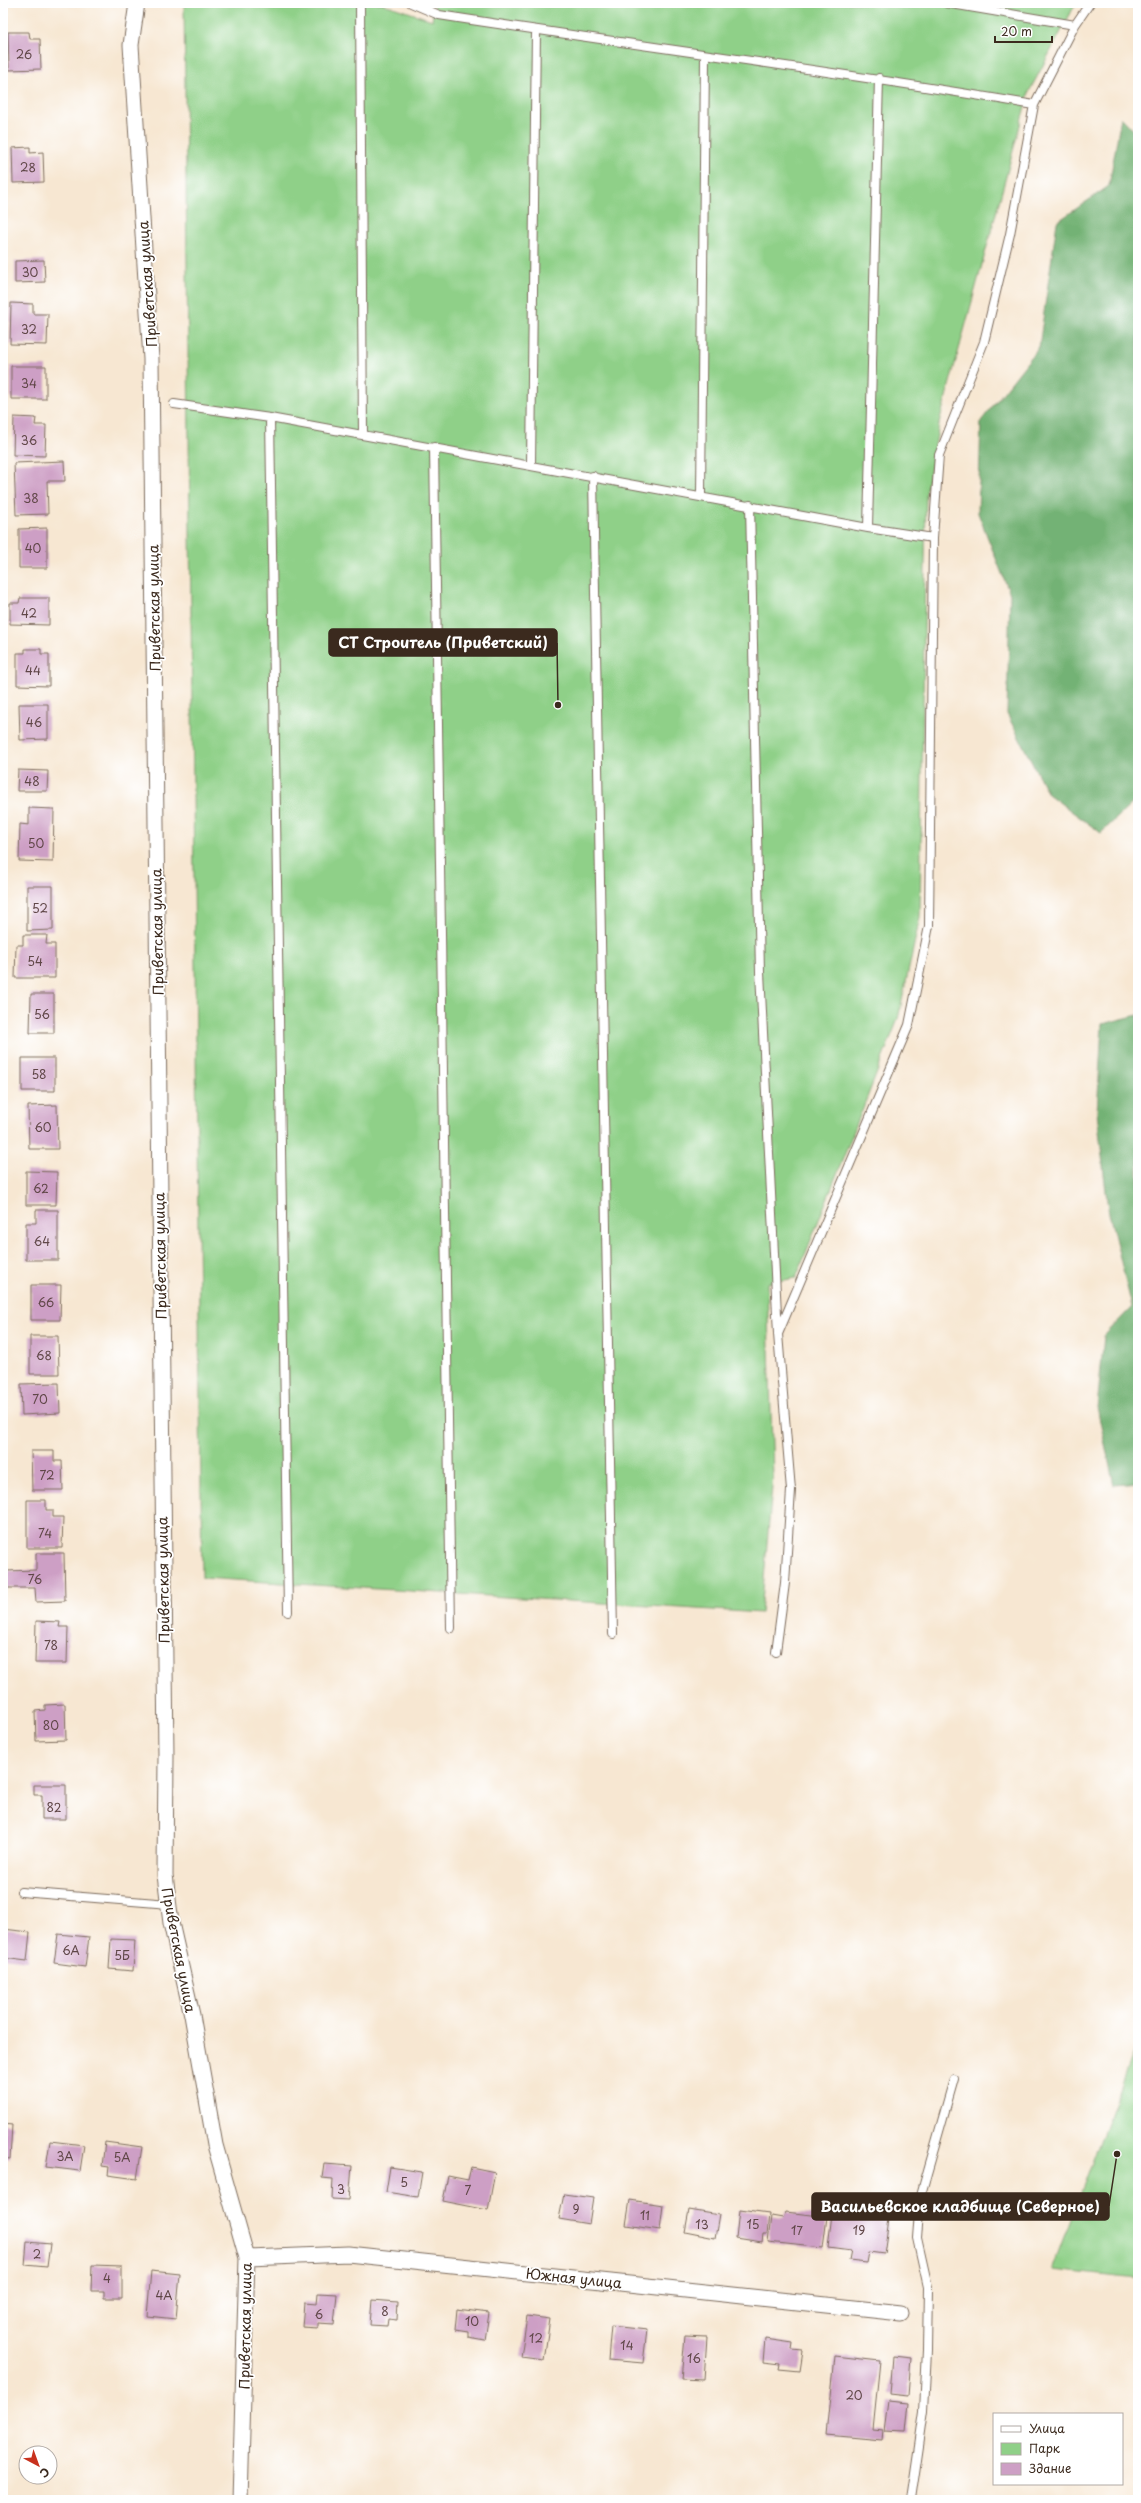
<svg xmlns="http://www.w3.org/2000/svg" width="1141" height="2503" font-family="'Playpen Sans',sans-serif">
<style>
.green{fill:#8fd088;stroke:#657d53}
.forest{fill:#73b274;stroke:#576e49}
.building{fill:#cd9fc5}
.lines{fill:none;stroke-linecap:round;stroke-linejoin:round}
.service-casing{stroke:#7d6c5d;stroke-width:10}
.minor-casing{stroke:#7d6c5d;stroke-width:17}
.service{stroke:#fff;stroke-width:8}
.minor{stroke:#fff;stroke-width:15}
.labels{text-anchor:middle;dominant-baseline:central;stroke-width:3.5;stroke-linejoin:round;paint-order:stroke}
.number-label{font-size:12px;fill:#604748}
.street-label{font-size:14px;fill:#3b2a1e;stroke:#fff}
.leader{fill:none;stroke:#3b2a1e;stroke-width:1.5}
.callout-dot{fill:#3b2a1e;stroke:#fff;stroke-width:1.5}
.callout{fill:#3b2a1e;stroke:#3b2a1e;stroke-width:1.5}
.callout-label{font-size:15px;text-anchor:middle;font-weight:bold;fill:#fff}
</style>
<rect width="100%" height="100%" fill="#fff"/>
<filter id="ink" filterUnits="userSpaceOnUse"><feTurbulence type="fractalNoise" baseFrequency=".025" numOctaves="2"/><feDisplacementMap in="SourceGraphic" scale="8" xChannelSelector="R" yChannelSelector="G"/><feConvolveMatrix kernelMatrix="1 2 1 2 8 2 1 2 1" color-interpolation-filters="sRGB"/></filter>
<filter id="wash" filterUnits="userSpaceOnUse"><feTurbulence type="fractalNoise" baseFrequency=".012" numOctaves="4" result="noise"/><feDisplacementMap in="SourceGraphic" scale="16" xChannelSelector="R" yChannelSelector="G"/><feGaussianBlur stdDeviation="0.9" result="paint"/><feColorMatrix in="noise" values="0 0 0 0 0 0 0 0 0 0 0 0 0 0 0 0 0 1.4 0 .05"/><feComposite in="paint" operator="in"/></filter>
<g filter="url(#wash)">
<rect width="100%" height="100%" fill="#f7e7d2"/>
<path class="green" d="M184 3H381L432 20 435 3H1076L1029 92 940 419 926 494 920 917 898 1019 796 1278 767 1283 773 1476 761 1613 202 1578Z
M1138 2039V2279L1052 2270Z"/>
<path class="forest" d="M1121 117 1138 135V798L1101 833 1048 794 1007 714 1010 594 978 513 981 421 1039 347 1057 222 1109 186Z
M1138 1015V1483L1114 1485 1097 1408 1104 1336 1132 1307 1108 1209 1097 1113 1102 1024Z"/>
<g id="blocks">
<path class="building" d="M8 32H29L30 39H40L41 69 9 70Z
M30 147V153L43 152 44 182 13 183 12 148Z
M44 260 45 282 15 283V261Z
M11 303 33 304V314H48L47 345 10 344Z
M11 366H46V399H11Z
M14 417 36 418 35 425H46L45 456 13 455Z
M64 461 65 481H47L48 514 16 515 14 463Z
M47 528V568H19V529Z
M20 598H49V625L10 624V603H19Z
M25 649H41V654H49V686L17 685V653H25Z
M19 704H48V739L20 740Z
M18 770 48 771 47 791H17Z
M29 808 54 809 53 862 19 861 20 824 29 825Z
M27 886H53V930L27 931Z
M23 935H47L46 944H55V978H15L16 945H23Z
M31 994H54V1033H30Z
M22 1058H55V1091H22Z
M57 1105 58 1149H29L28 1106Z
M26 1171 57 1172 56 1205H26Z
M36 1210H58V1260H26V1223H36Z
M31 1285H61L60 1320H31Z
M30 1336H58L59 1374H30Z
M59 1383 60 1413 22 1415 21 1384Z
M31 1451H54V1461H62L63 1490H32Z
M27 1500H46V1510H53V1517H63L62 1548H27Z
M36 1553H64L65 1601 36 1602 35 1588H6V1571L36 1570Z
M36 1621 60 1622 59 1627H68L67 1663H35Z
M65 1704 66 1740 36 1741 35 1711 45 1710V1705Z
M34 1785H66V1819H42V1795H34Z
M3 1929 30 1932 27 1961 3 1958Z
M58 1934 89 1937 85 1967 54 1963Z
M111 1939 135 1940 133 1971 109 1969Z
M3 2124 12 2125 10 2159 3 2158Z
M50 2141 84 2145 80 2171 46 2167Z
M105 2142 142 2147 137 2179 108 2175 109 2167 102 2166Z
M324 2164 352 2166 349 2200 332 2199 333 2179 322 2178Z
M390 2167 422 2172 418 2197 386 2192Z
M471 2167 495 2172 488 2210 443 2201 448 2176 468 2180Z
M564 2194 593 2198 589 2224 559 2219Z
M630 2200 663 2205 660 2230 626 2225Z
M833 2205 890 2212 884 2254 869 2252 867 2263 849 2261 851 2251 828 2248Z
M689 2210 719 2215 715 2238 685 2232Z
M739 2210 769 2214 767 2234H763L762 2242 736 2238Z
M786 2212 827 2217 823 2248 768 2242 771 2216 783 2218Z
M27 2242 50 2244 47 2267 25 2265Z
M92 2265 122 2266V2298H104V2291H91Z
M151 2271 180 2274 176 2319 147 2316Z
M318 2293 337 2294 334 2324 318 2323V2328L302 2327 304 2303 317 2304Z
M372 2300 398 2302 397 2320 388 2319 387 2326 370 2325Z
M457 2309 489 2313 485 2340 468 2337V2332L455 2330Z
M527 2316 550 2319 544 2360 521 2357Z
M611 2326 647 2330 643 2363 608 2360Z
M685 2336 707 2337 704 2380 681 2379Z
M765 2339 793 2343 792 2350 803 2351 800 2371 779 2369 780 2364 763 2362Z
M835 2356 880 2361 873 2429 883 2430 882 2440 827 2435Z
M893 2356 911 2358 908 2396 890 2394Z
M889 2401 909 2403 906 2433 885 2432Z"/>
</g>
</g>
<g filter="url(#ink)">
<use href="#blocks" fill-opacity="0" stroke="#7d6c5d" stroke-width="1"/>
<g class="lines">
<g class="service-casing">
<path id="service" d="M360 3 363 435
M411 3 439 15C638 46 837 71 1034 105
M946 3 1075 25
M174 404 270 418 868 528 933 538
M270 418 288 1612
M434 447 451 1628
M531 465 536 30
M593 476 613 1634
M701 496 705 56
M750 505 760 972 778 1334 791 1490 785 1583 776 1652
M868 528 879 78
M778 1334 909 1025 929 926 933 538 939 455 984 342 1010 234 1034 105 1075 25 1090 3
M21 1892 169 1904
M911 2500 924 2411 927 2350 928 2287 917 2238 920 2198 954 2079"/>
</g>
<g class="minor-casing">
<path id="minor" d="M137 3 131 45 151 359 166 1756 165 1875 171 1923 192 2015 215 2145 247 2258 240 2500
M247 2258 348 2254 901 2313"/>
</g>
<use href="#service" class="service"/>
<use href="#minor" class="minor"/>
</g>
</g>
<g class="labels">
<g class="number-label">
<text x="24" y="54">26</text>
<text x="28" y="167">28</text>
<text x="30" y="272">30</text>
<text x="29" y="329">32</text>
<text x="29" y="383">34</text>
<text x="29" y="440">36</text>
<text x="31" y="498">38</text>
<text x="33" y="548">40</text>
<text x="29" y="613">42</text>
<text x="33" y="670">44</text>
<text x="34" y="722">46</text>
<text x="32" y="781">48</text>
<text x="36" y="843">50</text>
<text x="40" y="908">52</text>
<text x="35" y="961">54</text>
<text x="42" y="1014">56</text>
<text x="39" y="1074">58</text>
<text x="43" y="1127">60</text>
<text x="41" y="1188">62</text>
<text x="42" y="1241">64</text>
<text x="46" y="1302">66</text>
<text x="44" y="1355">68</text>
<text x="40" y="1399">70</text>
<text x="47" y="1475">72</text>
<text x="45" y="1533">74</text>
<text x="35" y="1579">76</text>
<text x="51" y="1645">78</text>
<text x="51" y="1725">80</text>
<text x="54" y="1807">82</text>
<text x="71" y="1950">6А</text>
<text x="122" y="1955">5Б</text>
<text x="65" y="2156">3А</text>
<text x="122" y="2157">5А</text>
<text x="404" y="2182">5</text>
<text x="341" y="2189">3</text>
<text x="468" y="2190">7</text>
<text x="576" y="2209">9</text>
<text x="645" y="2215">11</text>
<text x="702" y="2224">13</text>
<text x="753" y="2224">15</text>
<text x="797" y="2230">17</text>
<text x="859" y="2230">19</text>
<text x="37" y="2254">2</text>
<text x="107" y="2278">4</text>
<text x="164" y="2295">4А</text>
<text x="385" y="2311">8</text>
<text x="319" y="2314">6</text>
<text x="472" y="2321">10</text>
<text x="536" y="2338">12</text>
<text x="627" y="2345">14</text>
<text x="694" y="2358">16</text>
<text x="854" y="2395">20</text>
</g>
<g class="street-label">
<text transform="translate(147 284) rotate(-94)">Приветская улица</text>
<text transform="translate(154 608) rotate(-91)">Приветская улица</text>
<text transform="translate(157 932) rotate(-91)">Приветская улица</text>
<text transform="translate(160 1256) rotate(-91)">Приветская улица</text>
<text transform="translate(163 1580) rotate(-91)">Приветская улица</text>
<text transform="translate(179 1950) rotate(79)">Приветская улица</text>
<text transform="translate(574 2278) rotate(6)">Южная улица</text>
<text transform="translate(245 2326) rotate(-89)">Приветская улица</text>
</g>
</g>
<path class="leader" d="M558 705L557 643M1117 2154L1109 2206"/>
<g class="callout-dot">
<circle cx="558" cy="705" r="4"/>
<circle cx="1117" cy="2154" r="4"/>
</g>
<g class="callout">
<rect x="329" y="629" width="228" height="27" rx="4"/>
<rect x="812" y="2193" width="297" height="27" rx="4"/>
</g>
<g class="callout-label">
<text x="443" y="648">СТ Строитель (Приветский)</text>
<text x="960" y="2212">Васильевское кладбище (Северное)</text>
</g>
<rect width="1141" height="2503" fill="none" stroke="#fff" stroke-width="16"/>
<rect x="993" y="2413" width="130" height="72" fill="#ffffff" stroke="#b1aaa5"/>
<rect x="1001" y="2426" width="20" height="6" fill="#ffffff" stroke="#b1aaa5"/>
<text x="1029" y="2433" font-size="12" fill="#3b2a1e">Улица</text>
<rect x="1001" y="2443" width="20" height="12" fill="#8fd088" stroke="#b1aaa5"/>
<text x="1029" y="2453" font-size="12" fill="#3b2a1e">Парк</text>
<rect x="1001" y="2463" width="20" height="12" fill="#cd9fc5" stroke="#b1aaa5"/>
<text x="1029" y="2473" font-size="12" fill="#3b2a1e">Здание</text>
<g transform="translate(38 2465) rotate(139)"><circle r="19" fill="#ffffff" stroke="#b1aaa5"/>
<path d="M0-3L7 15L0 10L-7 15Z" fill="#c8321e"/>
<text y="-6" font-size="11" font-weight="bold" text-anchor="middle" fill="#3b2a1e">С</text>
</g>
<path d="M995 36v6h57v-6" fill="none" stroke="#3b2a1e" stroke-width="2"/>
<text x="1001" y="36" font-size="12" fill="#3b2a1e" stroke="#ffffff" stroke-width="3" paint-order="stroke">20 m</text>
</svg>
